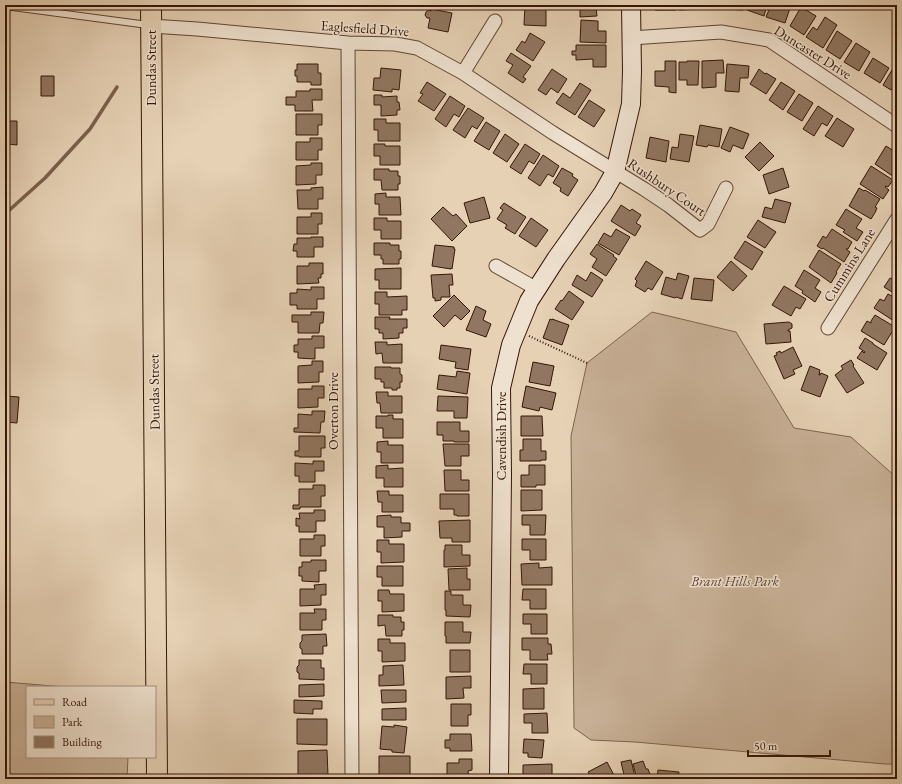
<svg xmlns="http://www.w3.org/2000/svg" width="902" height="784" font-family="'EB Garamond',serif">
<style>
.green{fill:#c8b197;stroke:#7e644f}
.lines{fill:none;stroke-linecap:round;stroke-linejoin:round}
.stream{stroke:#7b604c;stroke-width:3.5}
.building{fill:#917761;stroke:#351607}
.lane-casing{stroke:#614532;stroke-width:8}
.street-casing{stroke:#614532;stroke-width:15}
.secondary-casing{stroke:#351607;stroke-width:20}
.primary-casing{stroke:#351607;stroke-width:22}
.path{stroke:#351607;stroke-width:2;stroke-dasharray:1 2;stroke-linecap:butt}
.lane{stroke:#efe1cf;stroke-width:6}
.street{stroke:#efe1cf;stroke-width:13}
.secondary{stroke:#efe1cf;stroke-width:18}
.primary{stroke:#e6d1b5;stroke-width:20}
.labels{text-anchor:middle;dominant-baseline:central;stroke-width:3;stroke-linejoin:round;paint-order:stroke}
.street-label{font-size:14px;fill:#351607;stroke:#efe1cf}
.park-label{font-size:14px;font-style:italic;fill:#614432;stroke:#efe1cf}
</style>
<rect width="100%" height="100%" fill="#e6d1b5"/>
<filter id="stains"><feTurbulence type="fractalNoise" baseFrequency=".005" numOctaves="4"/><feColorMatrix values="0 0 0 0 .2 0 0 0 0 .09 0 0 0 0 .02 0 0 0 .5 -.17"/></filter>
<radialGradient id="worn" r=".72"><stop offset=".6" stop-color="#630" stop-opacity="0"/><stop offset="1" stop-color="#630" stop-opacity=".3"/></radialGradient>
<path class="green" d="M652 312 736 332 794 428 851 437 897 478V764H885L635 742 591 740 574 728 571 436 587 363Z
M5 682 65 687H27V757H128L127 779H5Z"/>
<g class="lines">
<path class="stream" d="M5 214 45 178 90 129 117 87"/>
</g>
<path class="building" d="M525 5 546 6V26L524 25Z
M580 5H605V8H596L597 16 580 17Z
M655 5H676V10H655Z
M679 5H699V9L679 10Z
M702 5H721V8H714V9H702Z
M723 5H743V10L723 9Z
M749 5H767L764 16 747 10Z
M771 5 776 7 777 5H791L785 23 766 17Z
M801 7 816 16 804 35 790 26Z
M431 9 452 13 448 32 428 28 430 18H427L425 15 426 12 429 10 431 11Z
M825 17 837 25 823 48 806 37 813 27 817 30Z
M581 20 598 21V31H606V43L580 42Z
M837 31 852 41 840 59 826 50Z
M530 33 545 42 533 61 516 50 522 41 525 43Z
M856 43 870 52 859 71 844 62Z
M576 45H606V67H593V59L576 60V55H572V51H576Z
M511 53 531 66 523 77 526 79 523 83 508 73 513 65 506 61Z
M873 58 889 68 880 83 864 73Z
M723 60 724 73H716V87L702 88V61Z
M665 61H676V93L669 92V87L655 86V71H665Z
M687 61H699L698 85H687V80H679V62H687Z
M297 64H318V73H321V85H311V82H297V76H295V70H297Z
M727 64 749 66 748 78H740L739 92 725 91Z
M895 65 897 66V84L895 83 891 90 883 85Z
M381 68 401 70 399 90 392 89V92L373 90 374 78H380Z
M552 69 567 79 558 93 551 88 546 95 538 90Z
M759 69 765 74 766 73 776 79 766 94 750 84Z
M41 76H54V96H41Z
M427 82 446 94 434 111 418 101 423 94 420 93Z
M781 82 795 91 783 110 769 100Z
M580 83 591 90 575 115 556 103 563 93 570 98Z
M310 89H322V100H312L313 111H295V105H286V97H296V91H310Z
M799 94 813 103 802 121 787 112Z
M374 95H382V97L397 96V102H399L400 110H397V115L381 116V105H374Z
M450 96 465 106 459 117 454 114 446 127 435 119Z
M589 100 605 110 594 127 578 117Z
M818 106 833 116 827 126 822 123 814 136 803 129Z
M468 108 484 118 477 129 472 126 465 138 453 130Z
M296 114H322V125H318V135H296Z
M837 118 854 129 843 147 825 136Z
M374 119H386V123H400V141H378V130H374Z
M8 121H17V145L8 144Z
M486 122 500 131 489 150 474 141Z
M700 125 722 129 719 147 708 145 707 147 696 145Z
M730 127 749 134 743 149 733 145 730 152 721 148Z
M505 134 519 144 507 162 493 153Z
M680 134 694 136 689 162 670 159 672 147 678 148Z
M650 137 669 141 666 162 646 158Z
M310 138H322V150H318V160H296V142H310Z
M760 142 774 156 759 171 745 157Z
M374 144H385V146H400V165H380V156H374Z
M525 144 540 154 534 164 529 161 521 174 510 167Z
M886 146 897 153V179L875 164Z
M543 155 559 166 553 177 548 174 540 186 528 178Z
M311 163H322V175H316V184L296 185V166L311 165Z
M871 166 893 180 888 187 886 186 885 187 889 190 883 199 860 184Z
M562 168 573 174 572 176 578 180 568 196 560 191 561 188 553 183Z
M783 168 789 187 769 194 763 175Z
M374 169H389V171H398V176H400V184H398V190H382L381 180H374Z
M323 187V199H318V209H298L297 190H311V188Z
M859 188 864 191 865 190 880 199 875 207 877 208 876 210V211L871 219 849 206Z
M386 193V197H400L401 215H379V204H375V194Z
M484 197 490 218 470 223 464 203Z
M775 199 791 203 785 223 762 217 765 207 772 209Z
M504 203 526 217 515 234 505 228 507 225 497 219 503 210 500 208Z
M621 205 630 211 632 209 641 215 636 223 641 226 635 236 611 221Z
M443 207 453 216 456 214 467 226 452 241 431 219Z
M846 209 862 219 856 228 863 232 857 241 843 232 845 230 836 225Z
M311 213H322V224H318V234H297V217H311Z
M374 218H387V221H401V239H381V230H374Z
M531 218 548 230 536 247 519 236Z
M758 220 776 232 765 248 747 237Z
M616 229 630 237 619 255 598 243 604 233 611 237Z
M832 229 852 242 848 249H846L850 252 844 262 823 248 822 249 817 246 823 236 826 238Z
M311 237H323V247H314V257H297V251H293L294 244H297V238H311Z
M745 241 763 252 752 270 734 258Z
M374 243H390V245H399V251H401V259H399V264H383V259H381V255H374Z
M597 244 614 255 613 256 617 259 606 276 592 267 597 259 590 254Z
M435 245 454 247V249H455L452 269 451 268V269L432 266Z
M819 250 841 264 836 272 837 273 831 283 809 267Z
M646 261 663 272 652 290 648 288 645 292 635 286 637 281 635 279Z
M731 261 747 276 733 291 717 277Z
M309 263H323V274H321V278H318L319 283 297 284V266H309Z
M401 268V289H379V280H375V269Z
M804 270 820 280 815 288 821 292 815 302 802 293 803 291 795 286Z
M591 272 603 280 592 297 572 285 577 275 586 281Z
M678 273 689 276 682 299 676 297 675 298 661 294 666 277 676 280Z
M452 274 453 285H449L450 297H441V300L435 301V298H433L431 275Z
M694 278 714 280 712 301 691 299Z
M890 278 897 281V295L884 287Z
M784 286 806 299 800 309 796 307 791 316 772 305Z
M311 287H324V299H317V309H297V305H290V293H297V289L311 290Z
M569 291 584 302 572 320 555 309 561 300 562 301Z
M375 292H387V297L407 296V310H402V315H379V304H375Z
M888 294 897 299V323L874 308 880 299 884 301Z
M454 295 470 311 461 320 455 315 444 327 433 316Z
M476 306 486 311 483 320 491 324 486 337 466 330Z
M311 312H324L323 323H320L319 333H298V322H292V315H311Z
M875 315 895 327 884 345 861 331 867 321 871 323V321Z
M375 317H390L389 319H407V328H403V333H399V338L383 339V333H379V329H375Z
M550 319 552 320V319L569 325 562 345 543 338Z
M789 322 792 324V328L788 330V331H790L791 342 766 344 764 324Z
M312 336H324V348H315V359L298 358V352H294V345H298V339H312Z
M865 338 873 343V344L887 353 877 370 857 358 862 351 864 353 865 352 859 348Z
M375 342H387V345L402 344V363H383L382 353 376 354Z
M441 345 471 349 468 370 455 368 456 362 439 359Z
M793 347 802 366 793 370 795 374 784 379 774 356 777 355 776 353 780 351 781 353Z
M851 360 854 365 853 366 864 383 847 393 835 375 843 369 841 366Z
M312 361H323V372H319V382L298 383V366L312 365Z
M533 362 554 366 550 386 529 382Z
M810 366 820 370 819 375H820L821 373 828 376 820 397 801 390Z
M375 367H391V368H400V374L402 375V382H400V388H397V390H392V388H384V382H381V379H375Z
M457 371 470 373 467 394 437 389 439 375 456 377Z
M312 386H324V398H318V407L298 408V389H312Z
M526 386 556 393 552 410 540 407 539 411 522 407Z
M376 392H388V396H402V413H381L380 403H377Z
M6 396 19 397 17 423 5 422Z
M438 396 468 397 467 418H454V411H437Z
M312 411H325L324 422H321L320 433 294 432V428H298V414L312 415Z
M388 415H393V419H403V438H383V428H376V416H388Z
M521 416H542L543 436H521Z
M437 422H460V431H469V442H454V441H443V435H437Z
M299 436H325V448H321V457H299V456H295V451H299Z
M523 439H541V451H546V460H541V461H520V450H523Z
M388 441V445H403V463H381V452H377V442Z
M443 444H469V456H461V466H445Z
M313 461H324V471H315V482H299V476H295V463L313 464Z
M388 465V469L403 468V487H384V478H376V466Z
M529 465H545V485H536V487H521V475H529Z
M444 470H461V480H469V491H445Z
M313 485H325V496H321V507H300V509H293V505H299V489H313Z
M521 490H542V510L521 511Z
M377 491H389V495H403V512H382V502H378Z
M440 494H469V516H457V515H454V509H440Z
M314 510H325V521H316V532H299V526H296V518L300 519 299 513H314Z
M391 515V517H401V523H410V531H402V537L384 538V527H377V516Z
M522 515H546L545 535H530V525H522Z
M470 520V542H452V538H440L439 521Z
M314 535H325V546H321V556H300V539H314Z
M522 539H546V560H530V550H522Z
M377 540H389V544H404V562L381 563V552H377Z
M445 545H462V555H470V566L444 567V550H445Z
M311 560H326V571H319V582L302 581V576H299V567H302V562H311Z
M539 563V568L552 567V585H522L521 564Z
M377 566H403V586H382V577H377Z
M467 568V579H470V590H449L448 569Z
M326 584V595H321V605L300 606V589H315L314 585Z
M523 589H546V609H530V600H522Z
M378 590H389L390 594H404V611L382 612V601H378Z
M445 591H451V595H463V605H471L470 617 446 616V610H445Z
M314 609H326V620H322V630H300V613H315Z
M523 614H547V634H531V624H523Z
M378 615H393V617H401V622H404V630H402V636H386L385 625 378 626Z
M445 622H463V632H471L470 643H446V636H445Z
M326 634 327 646H323V654H302V649L300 648V643L302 641V635Z
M522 638H548V644H551L552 654H547L548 660H530V650H522Z
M378 639H390V643H405V661L382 662V651H378Z
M450 650H470V672H450Z
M299 660H321V668H324V680L299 679V673L297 672V667L299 665Z
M524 664H547V684H531V674H523Z
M403 665 404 685 379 686V675H383V666Z
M471 676V688H463L464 698 446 699V677Z
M324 684V696L299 697V685Z
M544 688V709H523V689Z
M381 690H406V702L382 703Z
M294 700 322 701V709H313V714L294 713Z
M451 704H471V715H468V726H451Z
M406 708V720H382V709Z
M547 713 548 733H532V723H524V714Z
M297 719H327V745L297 744Z
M394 725 407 727 404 753 392 752V750L380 749 382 726 394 727Z
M450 734H471L472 751H450V748H445V740H450Z
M524 739 544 740 542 758 528 757V753H523Z
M327 750 328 776H298V751Z
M379 756H410V779H379Z
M459 759H472V770L468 771 469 779H447V763H459Z
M631 760 635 777 625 779 621 762Z
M643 761 646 769H648L651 777 642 779H637L633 764Z
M607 762 616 779H592L588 772Z
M552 764V779H523V765Z
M658 770 679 772 678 779H657Z
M716 777 738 779H715Z
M744 777 770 779H744Z"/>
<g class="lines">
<g class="lane-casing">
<path id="lane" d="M5 6 148 25"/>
</g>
<g class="street-casing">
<path id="street" d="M151 26 197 29 348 43 395 44 417 48 463 73 553 133 644 189 668 205 700 230 708 224 726 188
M631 38 721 32 769 40 897 126
M348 43 352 779
M463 73 495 21
M496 266 537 289
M828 328 897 219"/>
</g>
<g class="secondary-casing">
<path id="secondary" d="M499 779 502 474 501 388 511 345 529 301 556 259 603 193 615 172 631 104 632 71 631 5"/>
</g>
<g class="primary-casing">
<path id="primary" d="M151 5 157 779"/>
</g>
<path class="path" d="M529 336 587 363"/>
<use href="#lane" class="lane"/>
<use href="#street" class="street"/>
<use href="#secondary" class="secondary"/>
<use href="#primary" class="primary"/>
</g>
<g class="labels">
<g class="street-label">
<text transform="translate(365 28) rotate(4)">Eaglesfield Drive</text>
<text transform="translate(813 52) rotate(32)">Duncaster Drive</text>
<text transform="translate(151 68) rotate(-90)">Dundas Street</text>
<text transform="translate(667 187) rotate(34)">Rushbury Court</text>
<text transform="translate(849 265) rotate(-58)">Cummins Lane</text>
<text transform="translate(154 392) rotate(-91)">Dundas Street</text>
<text transform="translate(333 411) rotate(-90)">Overton Drive</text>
<text transform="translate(501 436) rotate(-90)">Cavendish Drive</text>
</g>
<g class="park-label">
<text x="735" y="581">Brant Hills Park</text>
</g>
</g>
<rect width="902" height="784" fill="none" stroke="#e6d1b5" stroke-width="20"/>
<rect x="6" y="6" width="890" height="772" fill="none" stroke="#351607" stroke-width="2"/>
<rect x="10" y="10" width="882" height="764" fill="none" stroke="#351607"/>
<rect x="26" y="686" width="130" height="72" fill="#efe1cf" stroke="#a5907f"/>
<rect x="34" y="699" width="20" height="6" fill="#e6d1b5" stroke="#a5907f"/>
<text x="62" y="706" font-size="12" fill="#351607">Road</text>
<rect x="34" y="716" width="20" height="12" fill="#c8b197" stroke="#a5907f"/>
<text x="62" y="726" font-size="12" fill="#351607">Park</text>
<rect x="34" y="736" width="20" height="12" fill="#917761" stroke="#a5907f"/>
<text x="62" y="746" font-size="12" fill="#351607">Building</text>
<path d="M748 750v6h82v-6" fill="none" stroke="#351607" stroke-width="2"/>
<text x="754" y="750" font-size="12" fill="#351607" stroke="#efe1cf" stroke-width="3" paint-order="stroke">50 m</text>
<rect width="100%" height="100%" filter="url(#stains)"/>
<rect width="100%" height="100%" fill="url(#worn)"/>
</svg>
